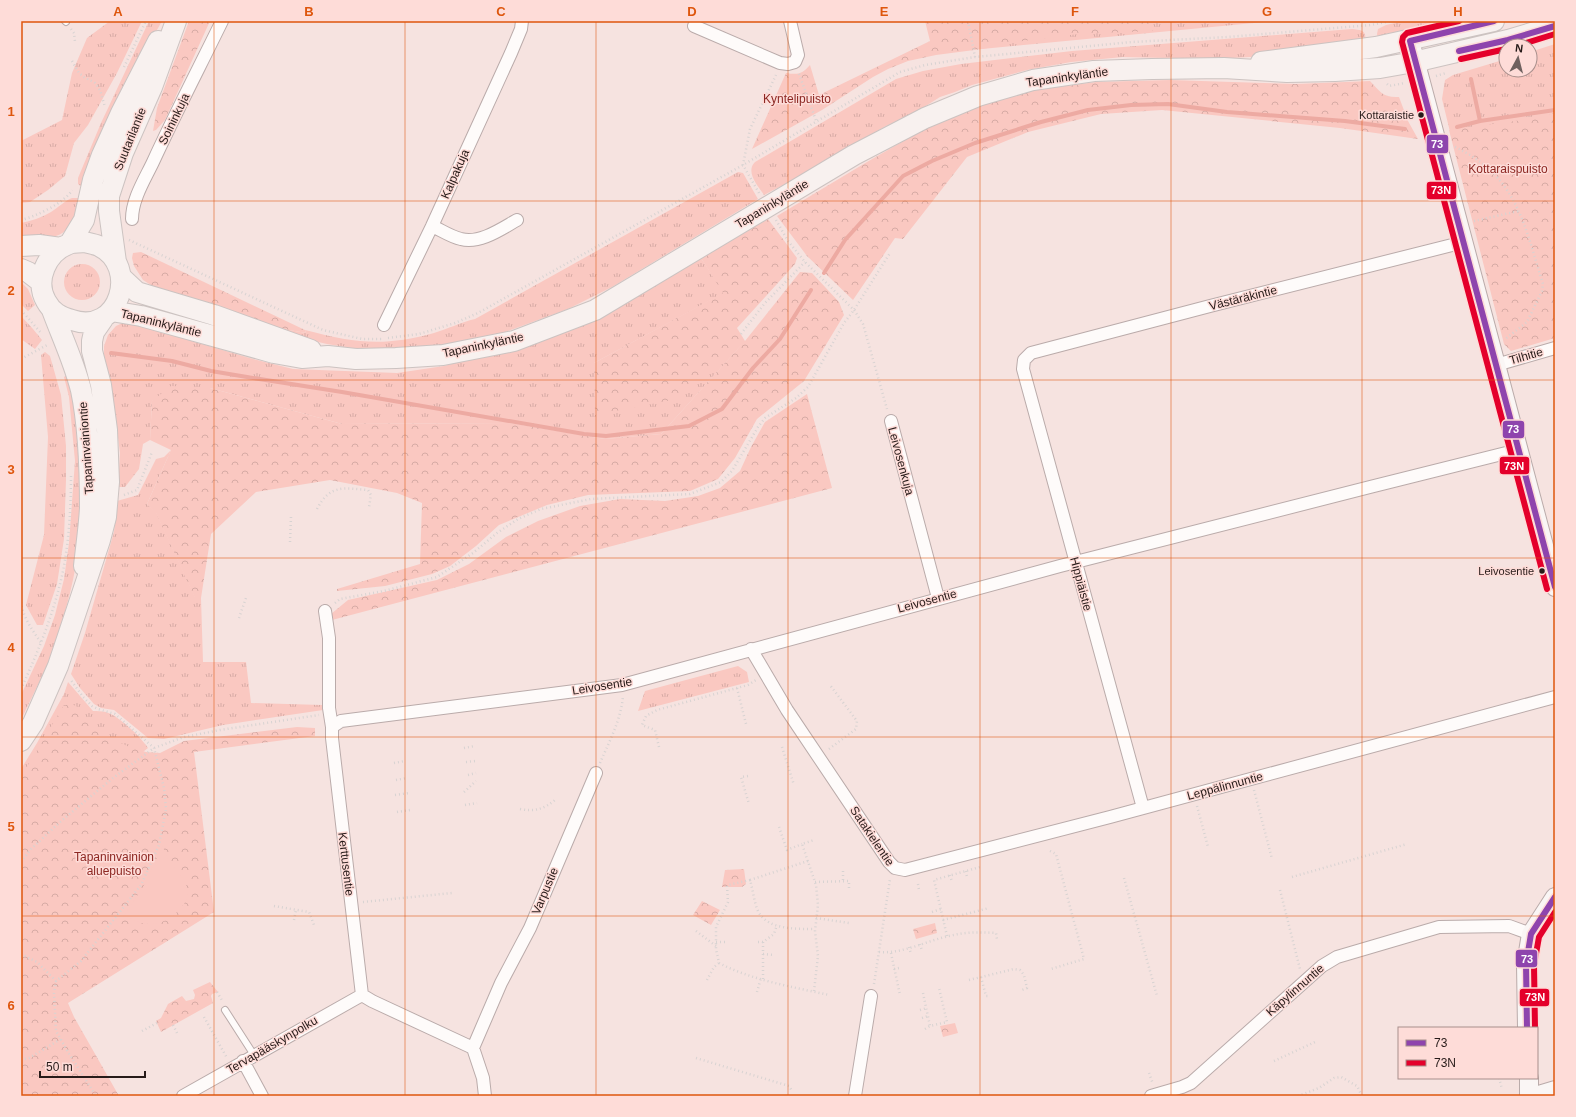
<svg xmlns="http://www.w3.org/2000/svg" width="1576" height="1117" font-family="Arial,sans-serif">
<style>
.grass{fill:url(#grass-tufts)}
.forest{fill:url(#forest-crowns)}
.pitch{fill:#fac8c1}
.lines{fill:none;stroke-linecap:round;stroke-linejoin:round}
.stream{stroke:#edaaa2;stroke-width:4}
.lane-casing{stroke:#baabaa;stroke-width:8}
.street-casing{stroke:#baabaa;stroke-width:14}
.secondary-casing{stroke:#baabaa;stroke-width:20}
.primary-casing{stroke:#ccc3c1;stroke-width:22}
.path{stroke:#d8d3d2;stroke-width:2.5;stroke-dasharray:1 3;stroke-linecap:butt}
.lane{stroke:#fefbfa;stroke-width:6}
.street{stroke:#fefbfa;stroke-width:12}
.secondary{stroke:#faf6f5;stroke-width:18}
.primary{stroke:#f8f1ef;stroke-width:20}
.bus-1-casing{stroke:#fedcd8;stroke-width:9}
.bus-2-casing{stroke:#fedcd8;stroke-width:9}
.bus-1{stroke:#8e44ad;stroke-width:6}
.bus-2{stroke:#e4002b;stroke-width:6}
.grid{fill:none;stroke:#de560d;stroke-width:1;stroke-opacity:0.55}
.bus-dot{fill:#271b19;stroke:#fedcd8;stroke-width:1.5}
.labels{text-anchor:middle;dominant-baseline:central;stroke-width:3;stroke-linejoin:round;paint-order:stroke}
.bus-label{font-size:11px;fill:#271b19;stroke:#fedcd8;text-anchor:end}
.street-label{font-size:12px;fill:#271b19;stroke:#fedcd8}
.park-label{font-size:12px;fill:#8d2823;stroke:#fedcd8}
.line-badge{stroke:#fedcd8;stroke-width:1.5}
.badge-label{font-size:11px;text-anchor:middle;font-weight:bold;fill:#fff}
.neatline{fill:none;stroke:#de560d;stroke-width:1.5}
.grid-label{font-size:13px;text-anchor:middle;font-weight:bold;fill:#de560d}
</style>
<defs>
<pattern id="grass-tufts" width="24" height="20" patternUnits="userSpaceOnUse"><rect width="24" height="20" fill="#fac8c1"/><path d="M3 7l-1-3M5 7V3M7 7l1-3M15 17l-1-3M17 17v-4M19 17l1-3" fill="none" stroke="#d6aba5"/></pattern>
<pattern id="forest-crowns" width="20" height="18" patternUnits="userSpaceOnUse"><rect width="20" height="18" fill="#fac8c1"/><path d="M2 6a3 3 0 1 1 6 0M12 15a3 3 0 1 1 6 0" fill="none" stroke="#d6aba5"/></pattern>
</defs>
<rect width="100%" height="100%" fill="#f6e3e0"/>
<path class="grass" d="M110 21H142L117 73 88 125 74 143 65 176 48 190 30 202 21 203V141L62 120 72 73 87 38Z
M149 21H162C152 40 138 57 128 76 109 111 97 151 82 187L78 184V178L101 123Z
M1053 21H1275L982 49 979 29Z
M1404 21H1473L1378 39 1377 34 1378 29 1386 25Z
M1352 29C1361 30 1367 30 1365 41L1283 55 1214 59 1123 57 1071 62 1027 70 972 85 955 92 940 97 921 109 884 127 808 172 764 195C758 186 745 172 755 162L896 79 923 71 961 64 1072 51Z
M1555 44V280L1452 140 1442 99 1445 80 1453 75 1506 59V70H1530V52Z
M738 172 743 173 758 199 612 287 568 309 492 337 429 347 357 349 327 344 292 336 278 328 306 333 305 330C355 343 383 347 434 333 448 329 461 322 475 319Z
M72 198H80C78 206 76 215 72 222 63 241 39 239 21 240V223C31 221 41 218 51 212 58 208 64 201 72 198Z
M701 258 724 293 594 363 745 341 661 434 605 439 510 423 342 424 210 388 152 401 150 440 143 444 139 469 125 487H118L120 453 110 376 104 362V346L108 335 116 326 129 320 155 325 185 339 253 359 293 369 397 373 444 366 519 346Z
M64 282a18 18 0 1 1 36 0a18 18 0 1 1-36 0Z
M21 282 28 289 35 305 28 311 21 304Z
M21 316 33 329 42 340 35 349 21 339Z
M45 352 50 356 61 395 66 446V480L64 539 57 584 43 625H37L26 605 44 535 48 437 41 355Z
M69 375C75 408 78 441 79 475 80 497 81 519 79 542 76 575 66 610 56 642 47 669 33 694 21 720V695L44 646 55 615 64 579 69 543 75 461 69 397 64 377Z
M171 450 147 504 156 512 195 597 201 598 203 662H246L251 703 322 705 323 710 223 725 164 739 148 738 114 710 101 708 94 704 80 688 71 674 85 633 114 532 117 501 138 495 156 459 164 457Z
M738 666 747 672 749 682 638 711 645 691Z
M68 682 93 711C97 711 102 711 106 712 119 716 141 737 148 748L84 797 21 856V769L37 743 64 694Z"/>
<path class="forest" d="M189 21H210L165 120 156 130 153 131 157 108Z
M925 21H1150L1153 31 1078 34 1023 41 982 49 936 55 908 61 888 69 873 77 822 110 752 149 786 73C798 75 802 74 810 65L819 95 930 41Z
M1170 80 1296 84 1370 81C1380 92 1384 98 1399 97L1408 121 1418 139 1340 128 1162 110 1101 114 1028 132 967 157 903 239 895 238 853 300 807 256 777 216 867 162 954 112 1035 90 1096 82Z
M1555 113V338L1511 351 1504 344 1449 130 1529 119Z
M768 219 797 258 795 264 737 328 745 341 800 272 812 273 839 302 844 315 804 381 757 419 735 458 718 479 690 491 588 495 547 505 499 525 476 546 450 566 432 574 385 586 337 591V589L420 564 422 503 397 493 330 480 256 492 211 534 201 598H195L156 513 147 504 171 450 150 440 152 401 171 386 210 388 342 424 510 423 605 439 661 434 742 344 677 399 595 415 594 363 723 293 701 258Z
M141 252 305 330 306 333 278 328 200 300 154 287 143 280 134 266 132 258 133 253Z
M807 394 832 488 332 620 331 614 348 600 437 580 469 564 506 537 538 521 580 506 620 499 665 501 698 496 720 488 740 471 751 447 765 422Z
M64 705H74L82 710 86 718 106 735 127 746 146 752 160 753 184 741 297 727 315 728V736L194 752 214 912 68 1003 74 1017 119 1096H21V777Z
M744 869 746 884 742 887H722L725 870Z
M702 901 720 910 711 925 693 915Z
M935 923 937 933 916 939 913 929Z
M210 982 218 992 212 994 211 996 213 1003 161 1032 156 1021 161 1018 168 1004 182 996 186 1001 194 999 195 995 193 990Z
M955 1023 958 1033 943 1037 940 1026Z"/>
<path class="pitch" d="M163 845C166 870 207 885 177 912 171 919 158 925 149 924 139 924 132 917 123 917L143 887Z"/>
<g class="lines">
<path class="stream" d="M1471 79 1480 121
M1457 127 1480 121 1555 110
M824 273 845 240 903 176 932 161 975 143 1041 122 1088 110 1131 105 1168 104 1227 112 1345 121 1405 129
M111 353 172 361 211 371 247 377 342 392 584 434 606 436 689 426 722 409 753 368 780 339 811 290"/>
<g class="lane-casing">
<path id="lane" d="M65 21 66 22
M225 1010 254 1055"/>
</g>
<g class="street-casing">
<path id="street" d="M694 26 780 63 788 64 795 62 798 55 790 21
M132 219C132 199 145 179 153 162 175 114 199 68 222 21
M432 226C441 230 451 237 461 239 480 244 501 229 517 220
M384 325 432 226 511 53 521 29 522 21
M1496 365 1555 348
M891 421 938 598
M325 611 329 638V708L332 727V738L362 995 372 1001 473 1048
M751 649 787 710 889 862 895 868 905 870 1110 817 1555 697
M332 727 341 721 622 685 1060 566 1370 487 1518 450
M1143 808 1023 369 1024 360 1031 353 1210 306 1464 242
M243 1061 262 1096
M183 1096 362 995
M485 1096 483 1078 473 1048 501 983 530 928 596 773
M855 1096 871 996
M1151 1096 1182 1087 1191 1083 1322 966 1337 957 1439 927 1509 926 1531 934"/>
</g>
<g class="secondary-casing">
<path id="secondary" d="M1410 41 1555 587
M1527 1028 1526 964 1531 934 1555 897
M1529 1078V1096
M1535 1096 1555 1090"/>
</g>
<g class="primary-casing">
<path id="primary" d="M1261 62 1376 47 1494 21
M84 242C88 243 94 244 99 246 140 266 120 336 72 320 60 317 52 312 46 301 34 280 47 252 69 244 73 242 79 243 84 242Z
M70 243 84 220 93 180 102 155 121 113 158 41
M21 246 39 245 61 248
M116 262 109 211V196L123 153 152 87 176 21
M21 269 28 272 41 282
M121 277 137 292 214 315 311 350
M52 310C62 337 74 362 81 390 89 428 90 469 90 508 89 527 86 547 84 566
M111 311 141 316 274 353 302 358 328 356 356 359 396 358 443 355 514 341 595 310 854 155 925 118 978 96 1033 80 1094 71 1152 69 1224 68 1287 72 1335 71 1380 68 1414 62 1508 40 1555 26
M21 741 33 723 58 666 100 540 106 517 109 482 107 430 101 385 92 351V341L94 332 103 319"/>
</g>
<path class="path" d="M968 21 975 57
M71 29 74 33 75 42
M72 61 79 73 84 77 95 83 100 90 105 107
M124 67 146 21
M799 74 817 123
M1436 76 1446 73
M1387 84 1389 86 1405 83
M1455 147C1517 176 1524 224 1543 284L1542 291 1527 322 1504 340
M759 193 743 165 750 129 776 75
M21 220C35 217 66 202 72 190
M776 220 788 241 805 262 854 310 863 324 887 409
M1474 221 1519 211
M129 240 323 330 362 339H383
M21 310 42 334
M741 334 765 303 805 262
M388 338 419 334 455 323 478 313 743 165 900 72 925 65 975 57 1132 42 1228 37 1371 25 1391 21
M21 359 49 344
M124 495 137 490 152 452
M317 509C330 484 344 488 368 490L371 495 369 507
M290 542 291 517
M21 602C23 618 33 631 42 644
M335 603 340 599 384 591 437 577 473 553 497 533 518 519 541 509 591 499 690 494 721 482 732 471 758 427 765 418 796 398 808 387 844 323 854 310 890 253
M239 618 246 598
M737 688 746 724
M21 689C37 654 52 618 61 580 69 546 71 509 71 473
M659 747 655 730 642 725 646 716 657 710 748 685 756 680
M782 747 794 785
M464 748 475 746
M829 749 856 729 857 721 830 685
M466 762 476 761
M394 763 405 761
M600 763C609 742 621 720 623 696
M468 775 476 773
M748 776 741 777 749 804
M396 780 407 778
M1254 790 1272 859
M464 792 476 781
M395 795 409 793
M465 805 477 803
M1197 806 1208 847
M520 809C534 812 544 809 555 800
M397 812 410 810
M779 827 787 850 802 844
M1050 851 1056 854 1084 959 1051 969
M808 861 750 880C753 890 754 902 758 911 767 930 797 929 815 929
M21 862 31 849 60 822 113 778 154 748 184 737 220 730 319 715
M843 871V881
M966 871 967 878
M950 875 952 882
M1292 877 1407 844
M1124 878 1157 996
M750 880 728 885 727 886 728 902 716 927V949L719 963C751 980 793 987 829 995
M815 882 849 881V889
M918 884 919 890
M1280 890 1300 969
M363 902 452 893
M274 906 309 912 314 925
M932 912 941 909
M816 918 849 923
M294 920 296 910
M943 920 989 908
M696 931 716 946
M947 936 934 880 980 867
M716 942H725
M758 942H763
M920 944 922 951
M909 947 911 954
M879 952C903 954 926 941 949 936 965 932 979 932 996 933L997 939
M891 953 900 995
M21 954 37 962 56 981 81 961 141 885 159 845 166 809 164 788 154 748 115 714 98 709 92 706 83 697 70 679
M763 954 774 955
M894 969 899 968
M981 977 986 996H988
M763 979V942L774 934 777 925
M707 980 714 967 719 963
M969 980 1014 969 1020 970 1024 975 1027 988 1022 990
M56 981 54 993 56 1031 68 1052 96 1096
M874 984 890 879
M814 991 818 956 815 931 818 905 816 885 802 844 814 840
M217 992 223 1002
M757 992 761 978
M923 993 930 1026 947 1022 939 988
M920 1010 927 1008
M204 1017 227 1058
M922 1018 928 1016
M173 1025 177 1033
M925 1029 930 1026
M142 1031 157 1023
M696 1058 789 1086 792 1091
M21 1060 29 1058 61 1039
M1274 1061 1315 1042
M1149 1073 1153 1084
M1499 1078 1502 1089
M1298 1096 1319 1088 1334 1078 1341 1077 1357 1086 1362 1096"/>
<use href="#lane" class="lane"/>
<use href="#street" class="street"/>
<use href="#secondary" class="secondary"/>
<use href="#primary" class="primary"/>
<g class="bus-1-casing">
<path id="bus-1" d="M1494 21 1410 41 1555 587
M1459 51 1508 40 1555 26
M1527 1028 1526 964 1531 934 1555 897"/>
</g>
<g class="bus-2-casing">
<path id="bus-2" d="M1459 21 1407 33 1403 37 1402 42 1547 589
M1516 46 1555 34
M1461 59 1506 49
M1535 1028 1534 965 1539 937 1555 912"/>
</g>
<use href="#bus-1" class="bus-1"/>
<use href="#bus-2" class="bus-2"/>
</g>
<path class="grid" d="M214 21V1096M405 21V1096M596 21V1096M788 21V1096M980 21V1096M1171 21V1096M1362 21V1096M21 201H1555M21 380H1555M21 558H1555M21 737H1555M21 916H1555"/>
<g class="bus-dot">
<circle cx="1421" cy="115" r="3.5"/>
<circle cx="1542" cy="571" r="3.5"/>
</g>
<g class="labels">
<g class="bus-label">
<text x="1414" y="115">Kottaraistie</text>
<text x="1534" y="571">Leivosentie</text>
</g>
<g class="street-label">
<text transform="translate(1067 77) rotate(-8)">Tapaninkyläntie</text>
<text transform="translate(174 119) rotate(-64)">Soininkuja</text>
<text transform="translate(130 139) rotate(-68)">Suutarilantie</text>
<text transform="translate(455 174) rotate(-66)">Kalpakuja</text>
<text transform="translate(772 204) rotate(-31)">Tapaninkyläntie</text>
<text transform="translate(1243 298) rotate(-14)">Västäräkintie</text>
<text transform="translate(161 323) rotate(14)">Tapaninkyläntie</text>
<text transform="translate(483 345) rotate(-12)">Tapaninkyläntie</text>
<text transform="translate(1526 356) rotate(-16)">Tilhitie</text>
<text transform="translate(86 448) rotate(-94)">Tapaninvainiontie</text>
<text transform="translate(901 461) rotate(75)">Leivosenkuja</text>
<text transform="translate(1081 584) rotate(75)">Hippiäistie</text>
<text transform="translate(927 601) rotate(-15)">Leivosentie</text>
<text transform="translate(602 686) rotate(-9)">Leivosentie</text>
<text transform="translate(1225 786) rotate(-15)">Leppälinnuntie</text>
<text transform="translate(872 836) rotate(56)">Satakielentie</text>
<text transform="translate(346 864) rotate(83)">Kerttusentie</text>
<text transform="translate(545 891) rotate(-67)">Varpustie</text>
<text transform="translate(1295 990) rotate(-41)">Käpylinnuntie</text>
<text transform="translate(272 1045) rotate(-30)">Tervapääskynpolku</text>
</g>
<g class="park-label">
<text x="797" y="99">Kyntelipuisto</text>
<text x="1508" y="169">Kottaraispuisto</text>
<text x="114" y="857">Tapaninvainion<tspan x="114" dy="14">aluepuisto</tspan></text>
</g>
</g>
<g class="line-badge">
<rect x="1426" y="134" width="23" height="20" rx="4" fill="#8e44ad"/>
<rect x="1426" y="181" width="31" height="19" rx="4" fill="#e4002b"/>
<rect x="1502" y="420" width="23" height="19" rx="4" fill="#8e44ad"/>
<rect x="1499" y="456" width="31" height="19" rx="4" fill="#e4002b"/>
<rect x="1515" y="949" width="23" height="19" rx="4" fill="#8e44ad"/>
<rect x="1519" y="988" width="31" height="19" rx="4" fill="#e4002b"/>
</g>
<g class="badge-label">
<text x="1437" y="148">73</text>
<text x="1441" y="194">73N</text>
<text x="1513" y="433">73</text>
<text x="1514" y="470">73N</text>
<text x="1527" y="963">73</text>
<text x="1535" y="1001">73N</text>
</g>
<rect width="1576" height="1117" fill="none" stroke="#fedcd8" stroke-width="44"/>
<rect x="1398" y="1027" width="140" height="52" fill="#fedcd8" stroke="#a88f8c"/>
<rect x="1406" y="1040" width="20" height="6" fill="#8e44ad" stroke="#a88f8c"/>
<text x="1434" y="1047" font-size="12" fill="#271b19">73</text>
<rect x="1406" y="1060" width="20" height="6" fill="#e4002b" stroke="#a88f8c"/>
<text x="1434" y="1067" font-size="12" fill="#271b19">73N</text>
<g transform="translate(1518 58) rotate(7)"><circle r="19" fill="#fedcd8" stroke="#a88f8c"/>
<path d="M0-3L7 15L0 10L-7 15Z" fill="#6f615f"/>
<text y="-6" font-size="11" font-weight="bold" text-anchor="middle" fill="#271b19">N</text>
</g>
<path d="M40 1071v6h105v-6" fill="none" stroke="#271b19" stroke-width="2"/>
<text x="46" y="1071" font-size="12" fill="#271b19" stroke="#fedcd8" stroke-width="3" paint-order="stroke">50 m</text>
<rect x="22" y="22" width="1532" height="1073" class="neatline"/>
<g class="grid-label">
<text x="118" y="16">A</text>
<text x="309" y="16">B</text>
<text x="501" y="16">C</text>
<text x="692" y="16">D</text>
<text x="884" y="16">E</text>
<text x="1075" y="16">F</text>
<text x="1267" y="16">G</text>
<text x="1458" y="16">H</text>
<text x="11" y="116">1</text>
<text x="11" y="295">2</text>
<text x="11" y="474">3</text>
<text x="11" y="652">4</text>
<text x="11" y="831">5</text>
<text x="11" y="1010">6</text>
</g>
</svg>
